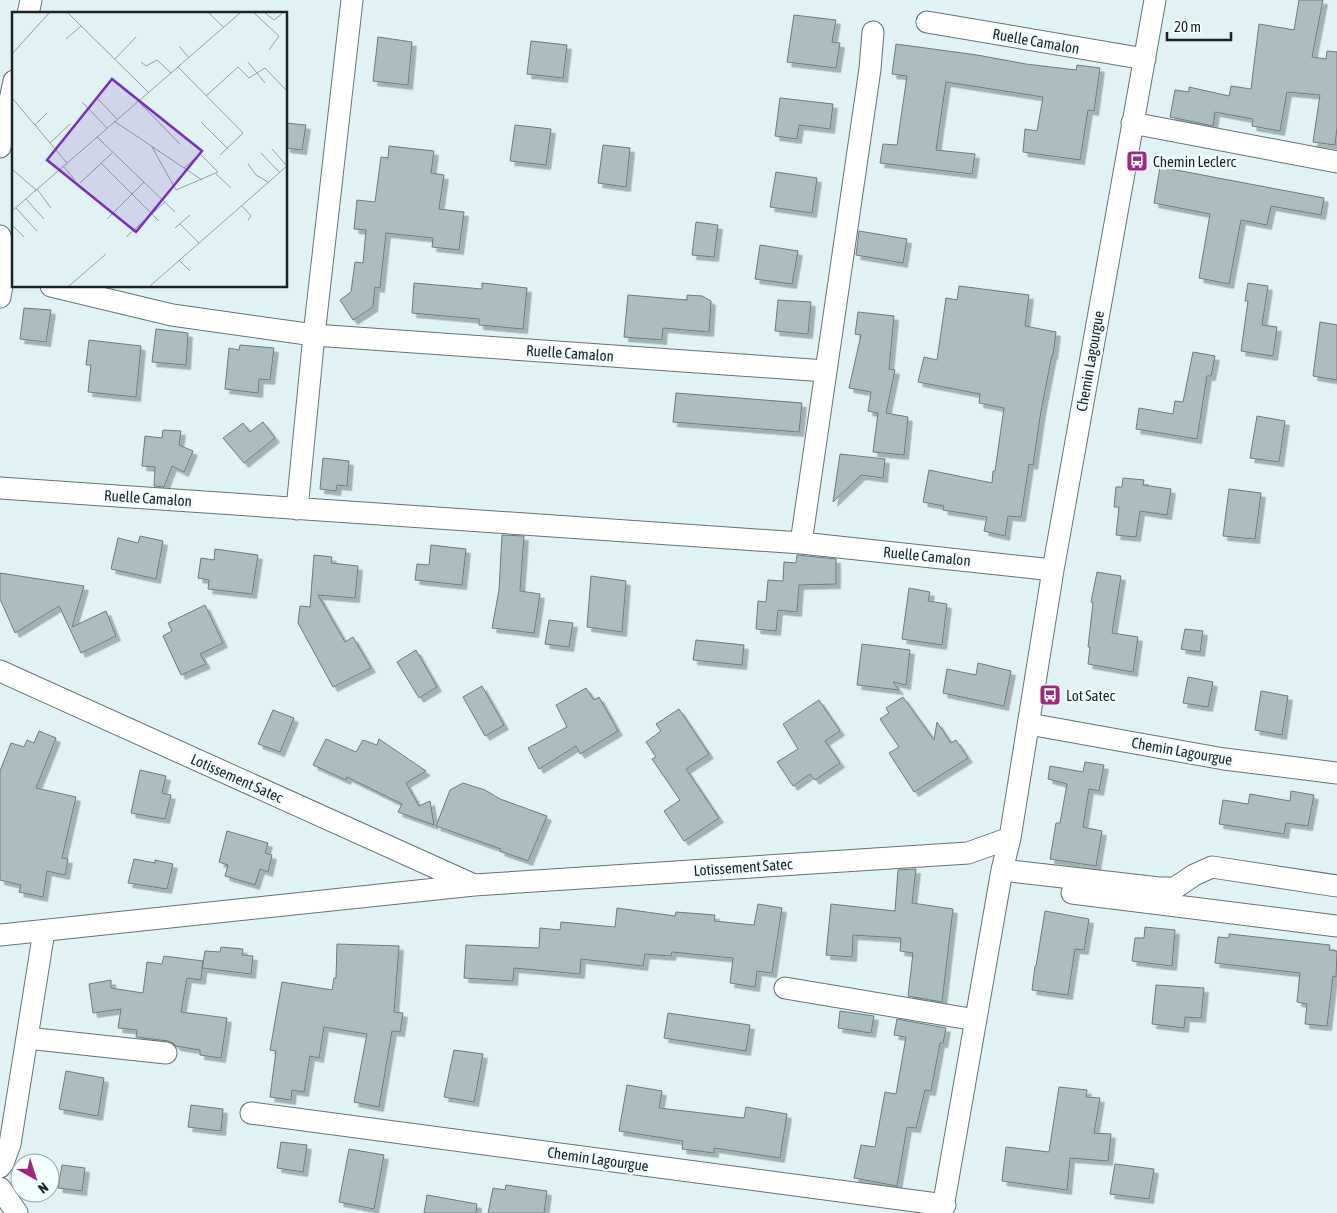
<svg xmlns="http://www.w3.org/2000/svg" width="1337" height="1213" font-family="'Asap Condensed',sans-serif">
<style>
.building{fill:#abbdbe;stroke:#6b7c7d;filter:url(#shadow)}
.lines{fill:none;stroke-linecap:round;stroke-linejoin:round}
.minor-casing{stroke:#637374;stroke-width:23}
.minor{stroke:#fff;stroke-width:21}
.labels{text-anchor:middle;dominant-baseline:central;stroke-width:5;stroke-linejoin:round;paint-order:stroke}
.street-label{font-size:15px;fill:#1d2324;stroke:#f2fdfe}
.poi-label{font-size:15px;fill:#1d2324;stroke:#f2fdfe;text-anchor:start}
.inset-road{fill:none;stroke:#929fa0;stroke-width:1}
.view{fill:#7b2cbf;fill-opacity:0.15;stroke:#7b2cbf;stroke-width:2.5}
.inset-edge{fill:none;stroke:#1d2324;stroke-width:2.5}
</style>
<defs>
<filter id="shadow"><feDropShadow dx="4.5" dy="4.5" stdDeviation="0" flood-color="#0004"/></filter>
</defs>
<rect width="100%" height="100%" fill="#e0f2f3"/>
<path class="building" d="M1299 0H1323L1312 57 1326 59 1327 51 1337 52V128L1335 145 1313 142 1320 95 1287 92 1280 131 1252 126 1253 119 1215 112 1213 126 1170 117 1175 90 1189 92V87L1229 96 1231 86 1251 89 1259 24 1294 30Z
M794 15 836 20 832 42 840 43 836 68 787 62Z
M378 37 412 42 408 85 373 81Z
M531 41 567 45 563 78 527 74Z
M896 44 977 55 1026 64 1076 70 1077 65 1100 68 1094 111 1088 110 1080 160 1023 152 1025 129 1037 131 1043 97 946 82 936 150 975 154 972 174 880 163 883 144 897 145 907 76 892 74Z
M780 98 833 104 830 129 799 125 797 139 775 136Z
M286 123 306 125 302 150 286 148Z
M515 125 551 129 546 165 510 161Z
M603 145 630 148 626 187 598 183Z
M389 146 434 151 431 173 444 175 439 209 464 212 459 250 432 247 433 238 386 233 380 288 375 287 373 307 353 320 340 300 351 292 355 262 363 263 366 230 354 229 357 200 375 202 381 157 388 158Z
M1160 167 1324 198 1321 215 1271 206 1267 225 1241 220 1229 284 1199 278 1210 214 1154 203Z
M776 172 817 178 812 213 770 207Z
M696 222 718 225 714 257 692 255Z
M859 231 907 239 903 263 856 255Z
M760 245 798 251 792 284 755 279Z
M414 283 482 289V283L527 288 523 329 479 325V319L412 313Z
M1248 283 1268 286 1262 325 1277 327 1273 356 1241 351 1248 301H1245Z
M959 286 1029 295 1025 326 1056 332 1053 355H1052L1041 411 1033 465 1029 464 1021 517 1008 516 1005 536 984 531 987 517 943 510 944 506 923 502 929 470 992 483 993 471H995L1004 408 979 403 980 394 918 382 924 357 937 360 946 298 957 300Z
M628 295 687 300V295L702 296 711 301 709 332 663 328 662 340 624 337Z
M778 300 811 302 808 334 775 331Z
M24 308 51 310 46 342 20 339Z
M858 312 894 316 889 369 895 370 886 413 908 417 904 455 873 452 878 413 868 411 871 392 849 388 861 335 855 334Z
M1320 322 1337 325V380L1313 376Z
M156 329 188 333 186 365 152 362Z
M89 340 141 346 136 397 88 392 91 365H86Z
M240 345 274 348 270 380 259 379 258 393 225 389 229 348 239 350Z
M1193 352 1215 356 1211 376H1207L1197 439 1136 429 1139 408 1173 414 1175 401 1183 402Z
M676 393 802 403 799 432 673 422Z
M1257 416 1285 421 1279 462 1250 458Z
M263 422 275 438 244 463 223 438 243 423 250 432Z
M163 430 181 431 179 445 193 451 184 472 172 466 164 487 154 486 155 467 142 466 145 436 162 438Z
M840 454 885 459 883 478 861 475 833 502Z
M323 458 349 461 347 486 337 485 336 491 320 489Z
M1123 478 1144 480 1143 485 1171 489 1167 515 1140 511 1136 537 1116 535 1119 507H1114L1116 487H1122Z
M1229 489 1261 493 1255 539 1223 536Z
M502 535 524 536 520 591 540 594 534 633 492 628 499 590Z
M140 536 163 541 156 579 111 569 118 538 138 543Z
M431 545 466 549 462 585 415 580 417 564 429 565Z
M215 549 258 555 252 594 208 589 209 580 198 578 201 558 214 560Z
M314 555 332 557 331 563 358 566 355 598 318 595 345 642 353 637 371 668 333 687 298 623 300 606 310 607Z
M797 555 836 559V584L799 585 797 612 778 610 776 631 756 629 758 601 766 602 768 580 783 581 784 562 796 563Z
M1097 572 1121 576 1112 633 1138 637 1133 672 1088 664 1090 647H1088L1093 603 1091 602Z
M0 573 84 586 72 627 106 611 116 636 81 653 59 606 15 633 0 599Z
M591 576 626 581 622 632 587 627Z
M909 588 930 592 928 601 947 604 942 645 902 639Z
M205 605 223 643 200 654 206 664 181 675 163 636 172 631 168 623Z
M549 620 573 623 569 647 545 644Z
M1185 629 1203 631 1200 652 1181 649Z
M696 640 744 645 742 665 693 660Z
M862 644 910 650 906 685 893 682 899 690 857 685Z
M416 650 437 687 419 698 397 662Z
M978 663 1011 671 1004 706 943 693 947 669 976 675Z
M1188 677 1213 682 1208 707 1183 703Z
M482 686 504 725 485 736 463 697Z
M586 688 594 700 599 697 618 731 580 754 576 746 539 769 528 748 567 727 556 705Z
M1261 691 1288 696 1282 735 1255 730Z
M903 697 934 740 937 722 951 743 956 740 968 758 914 792 889 753 899 747 880 719 889 713 886 708Z
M819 700 840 731 825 741 840 763 815 780 810 774 793 786 777 762 798 749 783 724Z
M679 709 709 754 686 769 719 818 684 841 664 811 680 800 652 759 656 757 646 742 661 731 656 724Z
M273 710 294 718 280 752 258 744Z
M39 731 56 738 36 788 76 797 62 858 68 859 65 875 47 871 43 897 19 892 21 885 0 880V771L11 743 24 747 27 740 34 743Z
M326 739 356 752 363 740 377 745 379 739 426 771 406 783 419 806 430 801 434 825 398 812 402 804 347 777 346 780 313 765Z
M1085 762 1104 765 1099 791 1089 789 1083 827 1102 831 1096 866 1050 859 1056 823H1060L1067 784 1048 779 1050 766 1083 772Z
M140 770 166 776 162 793 171 795 165 819 131 813Z
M463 783 485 790 500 799 547 816 528 861 500 851 501 849 436 826 450 790Z
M1291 791 1314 795 1308 826 1286 823 1284 834 1219 824 1223 800 1248 804 1250 794 1290 801Z
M227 831 268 843 265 853 272 855 268 872 260 869 255 885 225 876 228 865 219 862Z
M134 859 155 863V860L173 864 167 889 128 883Z
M916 869 912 903 953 909 942 1002 908 996 913 953 900 951 901 938 853 935 852 957 826 955 831 904 895 911 898 870Z
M758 904 782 908 772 973 757 971 755 987 730 983 733 958 672 952 671 956 645 954 643 966 581 959 580 974 514 968 513 981 464 978 466 945 539 948 540 928 560 930 561 922 615 927 617 908 675 916 676 912 715 915 714 921 754 925Z
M1045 911 1089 919 1084 950 1075 949 1068 995 1032 990 1035 966H1036Z
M1145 927 1175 930 1172 966 1132 961 1135 938H1144Z
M1229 934 1330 945 1329 950 1337 951 1336 977 1333 976 1327 1026 1305 1024 1307 1004 1297 1002 1300 973 1215 963 1218 937 1229 938Z
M337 944 399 946 394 1012 403 1013 400 1032 392 1031 379 1107 354 1102 367 1034 324 1027 319 1058 310 1056 304 1092 292 1090 291 1100 270 1097 276 1051 270 1050 282 982 332 990 334 978H336Z
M221 947 243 949 242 955 253 956 251 974 202 968 205 951 220 952Z
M164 956 203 961 201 980 187 978 181 1012 227 1018 221 1058 200 1055V1050L176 1046 173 1043 168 1041 136 1037 137 1030 118 1028 121 1009 93 1013 89 984 111 980V988L143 993 147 962 162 964Z
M1156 985 1204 988 1201 1018 1185 1017 1184 1028 1152 1024Z
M840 1011 874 1016 871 1033 838 1028Z
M668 1013 750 1025 746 1051 664 1038Z
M897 1019 946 1028 943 1043H940L931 1091 925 1090 916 1128 907 1127 897 1186 854 1178 861 1145 875 1147 885 1092 896 1094 906 1037 894 1035Z
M454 1050 483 1054 474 1102 444 1097Z
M66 1071 104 1078 98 1116 59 1109Z
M627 1085 662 1091 659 1108 744 1118 746 1107 787 1114 780 1158 714 1148V1153L682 1149 683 1141 619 1131Z
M1059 1087 1087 1090 1086 1097 1100 1098 1094 1133 1111 1134 1108 1161 1070 1158 1067 1190 1002 1181 1006 1147 1049 1152Z
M191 1105 223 1109 221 1131 188 1127Z
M281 1142 307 1145 303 1172 277 1168Z
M349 1149 384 1155 374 1209 339 1202Z
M1115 1164 1154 1169 1149 1199 1110 1194Z
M62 1165 85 1168 82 1191 58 1188Z
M506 1185 547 1191 544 1213H488L493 1188 505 1190Z
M427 1195 477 1204 476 1213H424Z"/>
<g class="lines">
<g class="minor-casing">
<path id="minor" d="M28 14 31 0
M927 22 1145 59
M1132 123 1337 162
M0 147 14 81
M0 236C7 257 4 275 0 297
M51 286 172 315 314 335 826 371
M0 488 801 543 1053 570
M297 509 314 335 352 0
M801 543 870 69 873 32
M0 671 474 885
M1029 724 1224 759 1337 773
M1002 870 1159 888H1175L1194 875 1212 867 1337 886
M1072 893 1337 926
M0 935 474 885 968 853 1010 838
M785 988 976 1020
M27 1038 166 1053
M251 1113 945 1205
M0 1167 3 1163 10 1144 44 931
M0 1188 17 1213
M942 1213 1002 870 1010 838 1053 570 1155 0"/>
</g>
<use href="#minor" class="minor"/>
</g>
<defs>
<g id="bus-square" transform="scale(1.125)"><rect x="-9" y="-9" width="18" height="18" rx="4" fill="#a1267c" stroke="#f2fdfe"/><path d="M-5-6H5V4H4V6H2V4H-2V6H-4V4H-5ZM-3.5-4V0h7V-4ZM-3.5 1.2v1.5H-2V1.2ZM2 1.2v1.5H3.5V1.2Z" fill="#fff"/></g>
</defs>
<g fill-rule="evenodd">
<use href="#bus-square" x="1137" y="161"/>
<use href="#bus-square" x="1050" y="695"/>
</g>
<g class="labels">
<g class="street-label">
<text transform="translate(1036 41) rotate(10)">Ruelle Camalon</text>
<text transform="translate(570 353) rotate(4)">Ruelle Camalon</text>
<text transform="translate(1090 361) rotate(-80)">Chemin Lagourgue</text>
<text transform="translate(148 498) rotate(4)">Ruelle Camalon</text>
<text transform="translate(927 556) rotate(6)">Ruelle Camalon</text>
<text transform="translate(1182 751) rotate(10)">Chemin Lagourgue</text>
<text transform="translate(237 778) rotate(24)">Lotissement Satec</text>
<text transform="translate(743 867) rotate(-4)">Lotissement Satec</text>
<text transform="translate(598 1159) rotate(8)">Chemin Lagourgue</text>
</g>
<g class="poi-label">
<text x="1153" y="161">Chemin Leclerc</text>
<text x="1066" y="695">Lot Satec</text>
</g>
</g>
<g transform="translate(12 12)">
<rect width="275" height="275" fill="#e0f2f3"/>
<path class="inset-road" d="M56 1 137 81M197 1 211 15M242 1 267 24 257 38M253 1 262 8 271 1M54 27 69 14M167 34 177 46M0 42 37 1M103 47 124 25M129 50 134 54 145 48 159 61M236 50 253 71M166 55 231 121 208 143M194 84 226 55 237 66 253 56 275 79M84 85 105 107M0 86 55 151M126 89 168 132M70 90 95 116M102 109 190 168M189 110 216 137M23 113 35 101M85 125 163 200M38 131 58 112M140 135 164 178 206 160 188 142 172 156M260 137 275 154M249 141 268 161M89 151 147 209M236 152 244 163 256 170M51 154 63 168M0 157 24 178M204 162 219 176M68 171 100 141M25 177 39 196M14 187 32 207M230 194 239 204 236 208M4 196 25 219M0 199 228 1M95 207 132 170M168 212 187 231M0 213 12 225M163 216 178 203M114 225 153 190M167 248 178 259M57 274 94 242M138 274 275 154"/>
<path class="view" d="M100 67 190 139 124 220 35 148Z"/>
<rect width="275" height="275" class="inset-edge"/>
</g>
<g transform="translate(35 1178) rotate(141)"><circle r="24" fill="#f2fdfe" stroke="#9da6a7"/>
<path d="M0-4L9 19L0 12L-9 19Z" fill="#a1267c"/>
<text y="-8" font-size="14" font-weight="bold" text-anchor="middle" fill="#1d2324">N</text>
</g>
<path d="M1167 32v8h64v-8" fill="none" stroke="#1d2324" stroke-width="2.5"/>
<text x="1174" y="32" font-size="15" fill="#1d2324" stroke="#f2fdfe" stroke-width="4" paint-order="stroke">20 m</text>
</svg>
